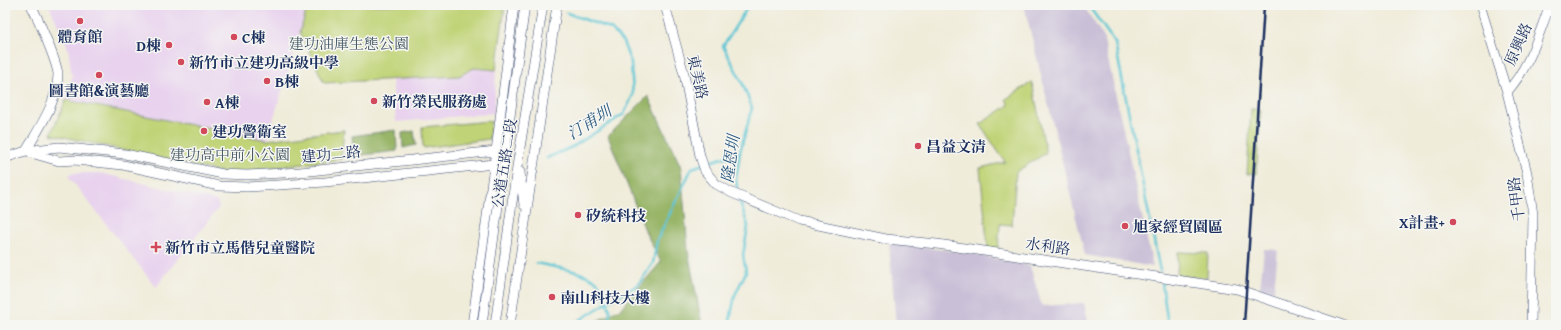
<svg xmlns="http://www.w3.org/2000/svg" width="1561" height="330" font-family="'Gentium Book Plus','Noto Serif TC',serif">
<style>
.built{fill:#e8d2ee}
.industrial{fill:#c9bfd7}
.green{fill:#c0d376;stroke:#6e816a}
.forest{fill:#98b567;stroke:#5a7262}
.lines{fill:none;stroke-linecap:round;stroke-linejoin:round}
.stream{stroke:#5bc6d5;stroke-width:2.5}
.minor-casing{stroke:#3b4b71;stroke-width:10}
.minor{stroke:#fff;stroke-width:9}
.rail{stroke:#1b2f5e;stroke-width:2.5}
.poi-dot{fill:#d1495b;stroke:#f6f6f2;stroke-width:1.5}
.labels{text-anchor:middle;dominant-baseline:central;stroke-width:3;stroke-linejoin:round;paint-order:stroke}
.poi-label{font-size:15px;font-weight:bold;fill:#1b2f5e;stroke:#f6f6f2;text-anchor:start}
.park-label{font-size:15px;fill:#445864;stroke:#f6f6f2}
.street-label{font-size:15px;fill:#1b2f5e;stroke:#f6f6f2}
.water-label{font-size:16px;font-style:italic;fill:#2e5c82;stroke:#f6f6f2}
</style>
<rect width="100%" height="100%" fill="#f6f6f2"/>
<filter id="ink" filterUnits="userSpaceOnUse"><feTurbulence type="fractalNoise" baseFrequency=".025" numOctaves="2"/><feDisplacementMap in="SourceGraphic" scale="8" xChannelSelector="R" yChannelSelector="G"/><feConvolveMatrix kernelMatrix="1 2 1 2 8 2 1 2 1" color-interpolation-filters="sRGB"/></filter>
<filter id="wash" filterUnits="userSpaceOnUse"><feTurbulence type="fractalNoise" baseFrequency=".012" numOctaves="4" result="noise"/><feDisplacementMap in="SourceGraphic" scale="16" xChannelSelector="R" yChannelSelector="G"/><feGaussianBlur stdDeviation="0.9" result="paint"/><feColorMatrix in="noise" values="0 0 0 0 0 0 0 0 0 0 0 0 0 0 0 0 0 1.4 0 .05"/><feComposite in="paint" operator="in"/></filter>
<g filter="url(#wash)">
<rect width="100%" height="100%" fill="#f0ecda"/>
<path class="built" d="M49 5H308L267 140 116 113 66 100 72 77 68 48Z
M474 68 496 70 494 113 396 122 392 79 459 76Z
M71 173H100L217 201 219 207 156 287 69 177Z"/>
<path class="industrial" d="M1024 5H1083L1103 36 1153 267 1085 255Z
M889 243 969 253 1030 266 1042 306 1084 303 1089 325H896Z
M1264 249 1278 250 1274 290 1260 289Z"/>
<path class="green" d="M308 5H505L496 70 474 68 459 76 324 83 300 32Z
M1032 82 1046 153 1016 172 1012 225 1000 224 998 251 988 250 980 168 1005 162 980 124 1009 105 1006 99Z
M66 100 267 140 344 130 341 159 229 174 51 134Z
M1251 109 1261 110 1256 174H1247Z
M491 121 489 139 423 148 422 127Z
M1178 252 1208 253 1207 278 1177 276Z"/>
<path class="forest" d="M648 96 681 167 688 251 702 325H589L620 309 661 262 647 235 608 136Z
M396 130 397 151 354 156 352 136Z
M414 131 416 145 403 148 402 133Z"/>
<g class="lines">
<path class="stream" d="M1088 5 1115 43 1160 271
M547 158 574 146 624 114 633 95 631 63 623 42 611 29 567 13
M738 194 736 180 740 152 752 108 742 82 723 46 749 5
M536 263C551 267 588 271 598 283 601 287 603 294 605 300
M1162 283 1168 325
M608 305 610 311 609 325
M572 325 616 297 638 285 653 263 657 240 692 168 740 152
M729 325 735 295 746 272 743 255 748 226 739 199"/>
</g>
</g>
<g filter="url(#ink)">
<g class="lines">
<g class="minor-casing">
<path id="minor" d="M665 5 684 74 700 156 705 171 716 184 732 193 799 221 886 239 937 244 1237 289 1343 325
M1480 5 1507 92 1527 173 1533 215 1531 325
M1507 92C1531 64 1537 38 1550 5
M26 151C39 128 57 103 58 75 58 64 37 16 31 5
M31 153 59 161 75 160 123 165 219 186 247 187 325 182 494 164
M5 158 26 151 59 147 125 154 223 174 247 175 300 172 496 151
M520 172 524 205
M472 325 496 151 514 5
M482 325 525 5
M495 325 518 160 543 5
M510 325 557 5"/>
</g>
<use href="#minor" class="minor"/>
<path class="rail" d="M1244 325 1264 5"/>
</g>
</g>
<g class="poi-dot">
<circle cx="80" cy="21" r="4"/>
<circle cx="234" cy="37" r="4"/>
<circle cx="169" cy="45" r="4"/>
<circle cx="181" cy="62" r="4"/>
<circle cx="99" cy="75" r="4"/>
<circle cx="267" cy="81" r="4"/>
<circle cx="374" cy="101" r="4"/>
<circle cx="207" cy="102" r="4"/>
<circle cx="204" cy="131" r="4"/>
<circle cx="918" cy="146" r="4"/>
<circle cx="578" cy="215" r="4"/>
<circle cx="1453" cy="222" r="4"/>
<circle cx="1125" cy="226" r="4"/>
<path d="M154 241h4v4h4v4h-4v4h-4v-4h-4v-4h4z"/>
<circle cx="552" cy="297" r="4"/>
</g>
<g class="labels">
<g class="poi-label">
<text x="80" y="36" text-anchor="middle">體育館</text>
<text x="242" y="37">C棟</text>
<text x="161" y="45" text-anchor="end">D棟</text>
<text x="189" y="62">新竹市立建功高級中學</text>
<text x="275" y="81">B棟</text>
<text x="99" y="90" text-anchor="middle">圖書館&amp;演藝廳</text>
<text x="382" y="101">新竹榮民服務處</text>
<text x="215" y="102">A棟</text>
<text x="212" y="131">建功警衛室</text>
<text x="926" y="146">昌益文清</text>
<text x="586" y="215">矽統科技</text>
<text x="1445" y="222" text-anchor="end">X計畫+</text>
<text x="1133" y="226">旭家經貿園區</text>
<text x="165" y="247">新竹市立馬偕兒童醫院</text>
<text x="560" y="297">南山科技大樓</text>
</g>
<g class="park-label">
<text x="349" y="43">建功油庫生態公園</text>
<text x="230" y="154">建功高中前小公園</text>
</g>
<g class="street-label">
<text transform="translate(1518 44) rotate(-66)">原興路</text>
<text transform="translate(698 77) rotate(77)">東美路</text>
<text transform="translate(331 154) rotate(-6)">建功二路</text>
<text transform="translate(504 163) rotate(-81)">公道五路二段</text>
<text transform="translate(1516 199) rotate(-97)">千甲路</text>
<text transform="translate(1048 246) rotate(8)">水利路</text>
</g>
<g class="water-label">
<text transform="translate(589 122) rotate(-32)">汀甫圳</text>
<text transform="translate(730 159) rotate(-82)">隆恩圳</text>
</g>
</g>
<rect width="1561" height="330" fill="none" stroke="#f6f6f2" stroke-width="20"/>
</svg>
